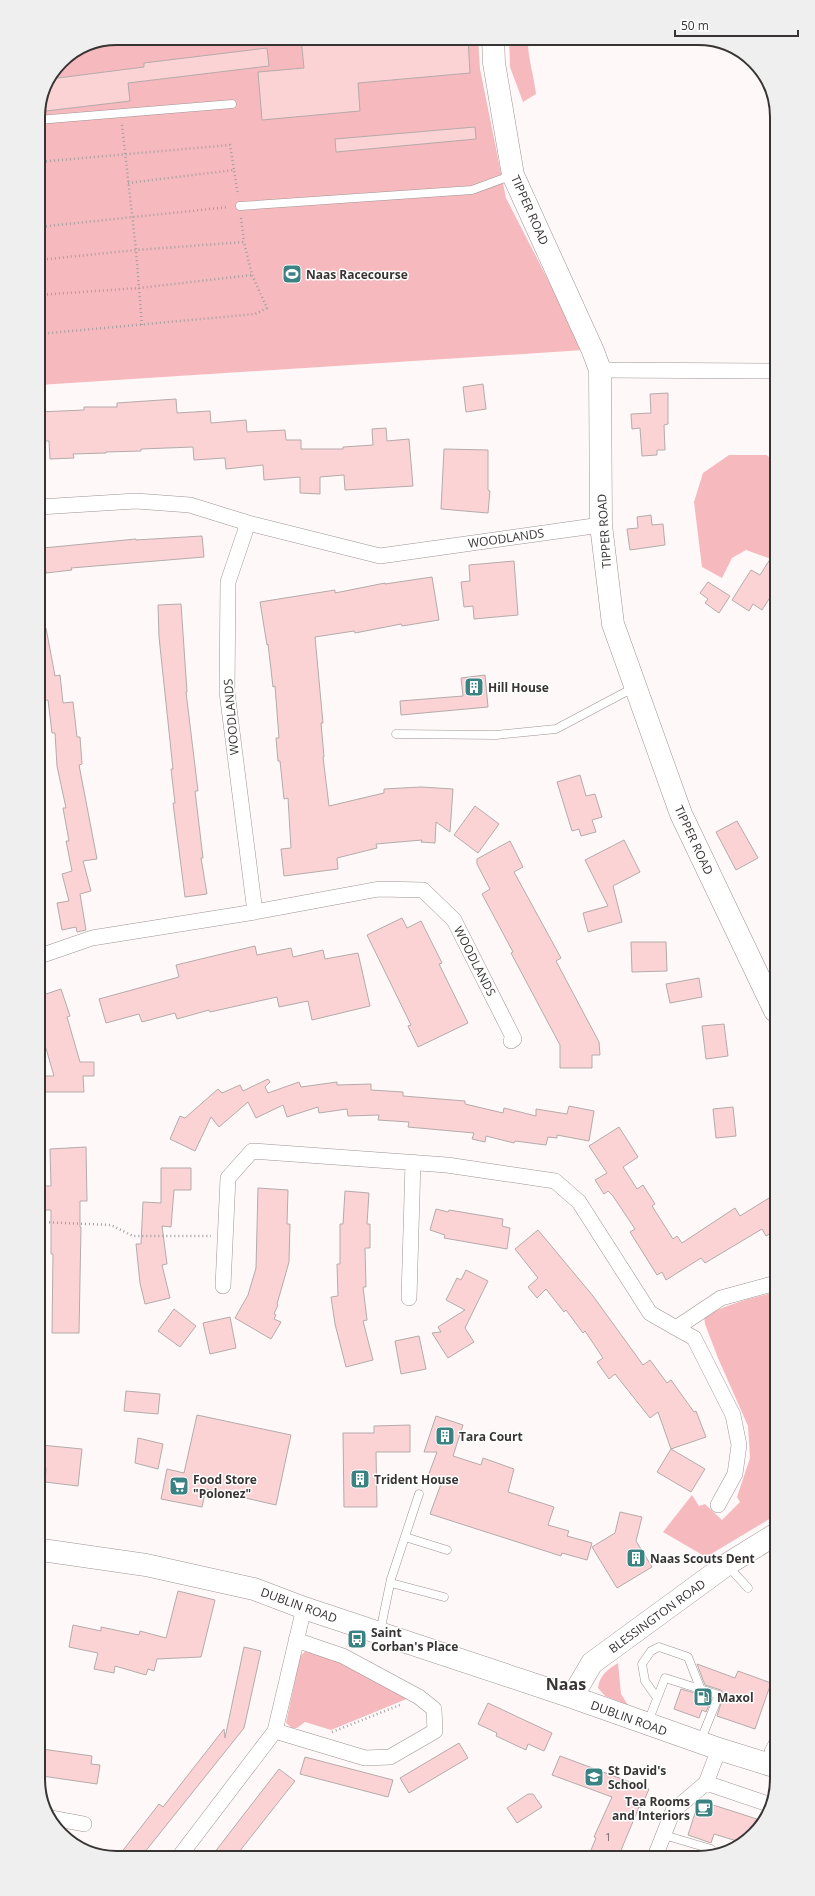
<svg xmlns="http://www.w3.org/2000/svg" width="815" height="1896" font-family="'Open Sans',sans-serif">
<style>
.green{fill:#f6b9bd}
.building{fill:#fbd3d5;stroke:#b5abab}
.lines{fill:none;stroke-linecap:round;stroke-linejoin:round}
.lane-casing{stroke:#9e9494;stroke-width:9}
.street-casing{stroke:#9e9494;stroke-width:16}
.secondary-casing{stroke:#9e9494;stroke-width:23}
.path{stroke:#a49f9f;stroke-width:2.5;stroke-dasharray:1 3;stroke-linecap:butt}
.lane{stroke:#fff;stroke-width:8}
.street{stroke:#fff;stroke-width:15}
.secondary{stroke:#fff;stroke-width:22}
.labels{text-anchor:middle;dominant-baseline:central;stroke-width:3;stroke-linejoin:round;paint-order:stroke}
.number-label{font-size:10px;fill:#695c5c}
.street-label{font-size:12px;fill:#383434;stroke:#fff}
.poi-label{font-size:12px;font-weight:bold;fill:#383434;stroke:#fff;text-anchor:start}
.district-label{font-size:16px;font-weight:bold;fill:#383434;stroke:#fff}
.rim{fill:none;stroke:#383434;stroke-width:2}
</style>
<rect width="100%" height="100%" fill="#fff8f8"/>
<path class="green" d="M118 38H478L480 69 506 198 584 350 39 385 38 113 44 87 61 61 87 44Z
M509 38H528C527 55 534 76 536 94L523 102 510 67Z
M729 455H766L774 460V560L746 550 732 558 722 578 702 567 694 502 703 473Z
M776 1292V1515L706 1557 663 1532 692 1495 699 1506 705 1504 722 1520 740 1502 737 1497 750 1458 748 1426 718 1358 705 1324 704 1317C726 1304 751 1298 776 1292Z
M307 1650H314L409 1698 331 1730 305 1722 297 1728H292L286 1723 300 1656Z
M618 1663 621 1694 628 1705 605 1696 598 1688C600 1675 607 1670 618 1663Z"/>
<path class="building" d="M301 38H468L470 73 358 83 360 111 262 120 258 72 304 68Z
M267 48 269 66 128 83 130 101 46 111 43 90 50 79 144 67V63Z
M475 127 476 139 336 152 335 139Z
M483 384 486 409 466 412 463 387Z
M668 393V424L664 425 665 450H657V455L642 456 640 428 632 429 631 414 651 413 650 394Z
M176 399 177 413 210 411 211 423 246 420 247 432 285 430 286 440H301V449H343V447L373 445 372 429 386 428 387 441 409 439 413 486 345 490 344 475 320 477V494L300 493V477L264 480 263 465 226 469 225 458 194 460 193 447 141 449V451L106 452V453L73 454 74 458 50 459 49 441H40L39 412 84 410V407H117V403Z
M444 449 488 450V490L490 491 488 513 441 509Z
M651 515 652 525 663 524 665 545 630 550 627 529 638 528 637 517Z
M202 536 204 557 71 568 72 570 46 573 43 548 136 539V540Z
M774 553V591L762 610 753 604 749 611 732 600 751 570 760 575Z
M514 561 518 615 474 619 473 606 464 607 461 582 470 581 469 565Z
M432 577 439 620 402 626 401 624 355 633 354 631 315 637 323 723H321L324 757H323L329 806 384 793V789L421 787 453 789 450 832 436 822 435 843 421 842 422 840 376 844 377 848 337 858 338 869 284 876 281 849 291 848 288 798 284 799 280 761H278L276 738H279L275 686 273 687 268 644 267 645 260 602 335 590V593L385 583V584Z
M708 582 730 596 719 613 705 603 708 599 700 593Z
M181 604 187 692H186L198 791H195L203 858H201L207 894 185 897 173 803H175L171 769H173L159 637 158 605Z
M39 628H46L55 676 60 675 63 703 73 702 77 737H80L82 764 79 765 97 859 83 861 91 891 80 894 86 930 77 932 76 927 62 930 57 903 69 901 62 874 72 871 66 841H69L63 808H66L57 766 55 733H52L48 700 40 701Z
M485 675 488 707 401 715 400 701 463 696 461 678Z
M580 775 586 796 595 794 602 817 592 820 596 832 581 836 579 829 572 831 557 782Z
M475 806 499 824 478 853 454 835Z
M737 821 758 858 736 870 716 832Z
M624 840 640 872 613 886 622 922 588 932 583 913 608 906 585 860Z
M510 841 523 867 514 872 561 958 556 961 599 1042 600 1055H592V1068H560V1045L511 953 513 952 482 894 490 889 477 864V859Z
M402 918 407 928 421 921 442 963 439 964 468 1023 418 1047 408 1026 411 1025 367 935Z
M631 942H666L667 971 632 972Z
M255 946 257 955 291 948 293 957 323 950 325 959 358 953 370 1006 312 1020 308 1001 279 1007 277 997 210 1012 209 1010 177 1019 175 1013 142 1022 139 1014 106 1023 99 999 179 977 176 965Z
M699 978 702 997 670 1003 666 984Z
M61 989 70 1016 67 1017 80 1062H94V1076H83L84 1092H40V1076H54L40 1028 45 1026 40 1013V996Z
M724 1024 728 1056 706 1059 702 1026Z
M268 1079 270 1082 265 1087 268 1093 299 1082 301 1087 337 1082V1085L371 1084V1090L403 1092V1096L465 1101V1104L503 1113 504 1108 536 1116V1109L567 1114 569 1106 594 1111 589 1141 557 1135V1138L548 1137 546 1145 515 1141 514 1143 486 1136 485 1142 472 1139 474 1133 408 1127 409 1122 378 1120 379 1115 348 1116 347 1109 319 1113 318 1107 287 1117 283 1105 256 1118 248 1102 219 1127 211 1117 195 1151 170 1139 180 1116 185 1118 218 1089 222 1093 240 1085 243 1091Z
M733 1107 736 1136 716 1138 713 1109Z
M619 1127 638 1157 623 1167 637 1189 643 1185 655 1204 652 1206 673 1239 677 1236 682 1243 735 1208 740 1216 769 1198 776 1208V1230L766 1236 762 1229 705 1263 701 1258 666 1280 662 1272 657 1275 630 1232 635 1229 613 1196 608 1191 604 1194 595 1180 607 1173 589 1146Z
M86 1147 87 1201H80V1227H81L79 1333H52L53 1254H51V1210H41V1186H51L50 1149Z
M161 1168H191V1190H174L171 1227 162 1226 167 1264 162 1265 170 1298 145 1304 140 1283 136 1244H141L143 1202 161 1203Z
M258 1188 288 1190 287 1224H290L289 1262 277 1304 278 1305 274 1314 276 1315 274 1319 281 1322 271 1339 235 1318 248 1295 256 1268Z
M345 1191 369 1193 367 1224H370V1248H365L366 1287H363L367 1320 363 1321 373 1360 346 1367 335 1324 331 1297 338 1296 337 1264H340V1224H343Z
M436 1209 448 1212 449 1210 503 1219 502 1226 510 1228 507 1249 444 1238 445 1235 430 1230Z
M538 1230 593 1296 643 1365 650 1360 667 1383 671 1380 694 1412 696 1411 706 1437 671 1449 658 1412 650 1418 615 1374 609 1379 597 1362 603 1358 585 1331 583 1333 566 1310 564 1312 546 1289 537 1298 528 1287 538 1278 515 1249Z
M466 1270 488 1281 465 1328 474 1342 448 1358 432 1333 441 1332 438 1327 465 1310 446 1300 457 1278 461 1280Z
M174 1309 196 1326 180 1347 158 1331Z
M230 1317 236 1348 210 1354 203 1323Z
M419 1336 426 1369 401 1374 395 1341Z
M126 1391 160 1394 158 1414 124 1411Z
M197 1415 291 1435 276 1505 206 1489 202 1507 161 1499 167 1469 184 1473Z
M436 1416 463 1425 453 1456 481 1465 483 1458 514 1469 508 1492 554 1507 548 1525 569 1531 567 1536 592 1543 587 1560 562 1553 561 1556 430 1514 441 1484 427 1479 437 1452H424Z
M410 1425V1452H376L377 1507H344L343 1433H374V1426Z
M138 1438 163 1444 158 1469 135 1463Z
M41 1445 82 1449 78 1486 45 1482 46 1468 41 1467Z
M671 1449 705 1469 691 1492 657 1472Z
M620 1512 642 1517 636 1541 652 1567 617 1588 592 1547 615 1533Z
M178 1591 215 1600 201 1657 157 1659 154 1671 148 1669 146 1675 115 1666 114 1673 94 1669 98 1653 69 1647 73 1625 101 1631V1627L139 1635 140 1631 166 1638Z
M244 1647 261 1651 244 1728 140 1858H117L159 1804 163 1807 224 1729 225 1738Z
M697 1664 735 1678 738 1671 771 1683 755 1729 717 1716 724 1694 721 1690 705 1685Z
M681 1689 712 1698 706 1712 702 1710 699 1718 674 1709Z
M488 1703 552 1733 544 1751 528 1744 526 1750 496 1736 497 1733 478 1724Z
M459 1743 468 1758 409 1793 400 1778Z
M42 1749 92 1756 91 1764 100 1765 97 1784 42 1776Z
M560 1756 649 1789 641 1808 639 1807 619 1855H589L596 1838 594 1837 612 1797 552 1775Z
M305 1757 393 1780 388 1797 300 1774Z
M279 1769 295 1781 235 1857H211Z
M528 1794H533L542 1807 517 1823 507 1808Z
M701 1803H707L763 1821 761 1827 740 1842 714 1834 711 1843 688 1835 697 1807Z"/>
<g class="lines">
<g class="lane-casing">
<path id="lane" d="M38 120 232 104
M240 206 472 190 513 175
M396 734 496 735 556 729 635 687
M405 1537 447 1550
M727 1565 748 1588
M391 1583 444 1597
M380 1632 391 1579 419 1494
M657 1698 645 1681 642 1664 651 1651 659 1647 688 1657 701 1690
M648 1722 665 1678 719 1695 700 1742
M769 1764V1750L777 1735
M664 1835 711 1849"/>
</g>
<g class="street-casing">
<path id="street" d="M600 370 774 371
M39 507 136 501 190 505 248 523 380 556 601 525
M248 523 228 582 227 692 255 912 379 889 423 890 454 920 514 1039 511 1041
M40 956 92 938 255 912
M223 1286 228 1178 252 1151 447 1165 555 1181 579 1202 650 1313 676 1328 721 1298 776 1283
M409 1298 413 1162
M676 1328 694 1338 733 1415 739 1445 735 1474 718 1505
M275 1731 365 1758 390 1757 435 1731 434 1709 419 1697 343 1656 296 1640
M706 1783 768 1804
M52 1818 84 1824
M656 1854 673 1811 706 1783 719 1749
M179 1857 275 1731 304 1608"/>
</g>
<g class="secondary-casing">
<path id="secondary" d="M493 38 494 63 513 175 593 351 600 370 601 525 613 624 681 814 775 1011
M42 1550 146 1565 254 1589 304 1608 572 1697 719 1749 777 1767
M572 1697 592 1663 726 1565 776 1534"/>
</g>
<path class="path" d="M122 125 136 250 142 326
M38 162 230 145 234 170
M128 183 234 170 238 195
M241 218 244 242
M38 227 229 207
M39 260 136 250 244 242 252 275 267 308 255 314 39 334
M39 295 139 288 252 275
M41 1222 111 1225 133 1236H211
M332 1732 400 1705"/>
<use href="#lane" class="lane"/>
<use href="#street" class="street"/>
<use href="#secondary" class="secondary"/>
</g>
<defs>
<g id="stadium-square" transform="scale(1)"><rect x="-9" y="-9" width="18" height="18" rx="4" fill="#3a8382" stroke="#fff"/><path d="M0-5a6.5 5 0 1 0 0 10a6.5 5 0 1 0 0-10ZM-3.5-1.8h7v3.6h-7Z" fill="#fff"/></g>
<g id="building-square" transform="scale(1)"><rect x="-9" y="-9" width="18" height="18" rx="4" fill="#3a8382" stroke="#fff"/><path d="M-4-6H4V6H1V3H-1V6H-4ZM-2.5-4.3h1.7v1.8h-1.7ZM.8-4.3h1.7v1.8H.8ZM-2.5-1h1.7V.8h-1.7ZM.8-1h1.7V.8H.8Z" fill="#fff"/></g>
<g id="supermarket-square" transform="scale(1)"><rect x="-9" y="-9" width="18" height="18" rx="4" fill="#3a8382" stroke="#fff"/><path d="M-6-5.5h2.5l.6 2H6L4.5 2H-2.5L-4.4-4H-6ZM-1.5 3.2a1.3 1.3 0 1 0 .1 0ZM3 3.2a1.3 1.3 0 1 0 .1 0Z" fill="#fff"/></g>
<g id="bus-square" transform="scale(1)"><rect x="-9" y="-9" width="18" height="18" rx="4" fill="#3a8382" stroke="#fff"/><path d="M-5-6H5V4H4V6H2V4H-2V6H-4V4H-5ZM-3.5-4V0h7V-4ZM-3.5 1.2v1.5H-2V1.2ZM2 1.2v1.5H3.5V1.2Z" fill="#fff"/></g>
<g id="fuel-square" transform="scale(1)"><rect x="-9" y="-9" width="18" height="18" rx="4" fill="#3a8382" stroke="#fff"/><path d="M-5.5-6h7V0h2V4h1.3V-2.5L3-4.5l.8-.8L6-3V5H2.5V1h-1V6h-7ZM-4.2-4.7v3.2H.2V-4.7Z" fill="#fff"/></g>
<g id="school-square" transform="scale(1)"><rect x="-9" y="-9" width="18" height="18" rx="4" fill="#3a8382" stroke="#fff"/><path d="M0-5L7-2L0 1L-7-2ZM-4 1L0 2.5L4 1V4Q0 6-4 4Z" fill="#fff"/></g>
<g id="cafe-square" transform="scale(1)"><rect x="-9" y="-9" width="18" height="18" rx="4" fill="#3a8382" stroke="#fff"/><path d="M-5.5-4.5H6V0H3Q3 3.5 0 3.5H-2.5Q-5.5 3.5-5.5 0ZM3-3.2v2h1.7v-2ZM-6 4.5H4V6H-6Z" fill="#fff"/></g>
</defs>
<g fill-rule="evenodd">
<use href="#stadium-square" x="292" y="274"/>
<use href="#building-square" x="474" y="687"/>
<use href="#building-square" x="445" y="1436"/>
<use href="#building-square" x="360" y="1479"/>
<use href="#supermarket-square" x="179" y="1486"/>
<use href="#building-square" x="636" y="1558"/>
<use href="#bus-square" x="357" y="1639"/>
<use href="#fuel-square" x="703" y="1697"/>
<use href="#school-square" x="594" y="1777"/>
<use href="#cafe-square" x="704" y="1808"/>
</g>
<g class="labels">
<g class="number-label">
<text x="608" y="1837">1</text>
</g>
<g class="street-label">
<text transform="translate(530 210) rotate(66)">TIPPER ROAD</text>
<text transform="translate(604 531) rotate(-94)">TIPPER ROAD</text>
<text transform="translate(506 538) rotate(-8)">WOODLANDS</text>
<text transform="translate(231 717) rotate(-95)">WOODLANDS</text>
<text transform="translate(694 840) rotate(65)">TIPPER ROAD</text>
<text transform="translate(475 961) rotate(63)">WOODLANDS</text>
<text transform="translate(299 1605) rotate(20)">DUBLIN ROAD</text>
<text transform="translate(657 1616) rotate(-36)">BLESSINGTON ROAD</text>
<text transform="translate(629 1718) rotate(20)">DUBLIN ROAD</text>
</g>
<g class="poi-label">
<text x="306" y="274">Naas Racecourse</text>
<text x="488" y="687">Hill House</text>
<text x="459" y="1436">Tara Court</text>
<text x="193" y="1479">Food Store<tspan x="193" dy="14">"Polonez"</tspan></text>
<text x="374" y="1479">Trident House</text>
<text x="650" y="1558">Naas Scouts Dent</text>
<text x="371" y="1632">Saint<tspan x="371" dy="14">Corban's Place</tspan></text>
<text x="717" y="1697">Maxol</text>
<text x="608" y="1770">St David's<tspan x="608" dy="14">School</tspan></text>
<text x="690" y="1801" text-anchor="end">Tea Rooms<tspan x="690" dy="14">and Interiors</tspan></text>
</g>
<g class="district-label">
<text x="566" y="1684">Naas</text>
</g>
</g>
<path d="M0 0H815V1896H0ZM117 45H698A72 72 0 0 1 770 117V1779A72 72 0 0 1 698 1851H117A72 72 0 0 1 45 1779V117A72 72 0 0 1 117 45Z" fill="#efefef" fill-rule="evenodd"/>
<path class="rim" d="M117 45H698A72 72 0 0 1 770 117V1779A72 72 0 0 1 698 1851H117A72 72 0 0 1 45 1779V117A72 72 0 0 1 117 45Z"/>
<path d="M675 30v6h123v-6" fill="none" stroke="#383434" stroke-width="2"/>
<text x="681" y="30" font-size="12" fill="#383434" stroke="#ffffff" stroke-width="3" paint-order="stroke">50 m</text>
</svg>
